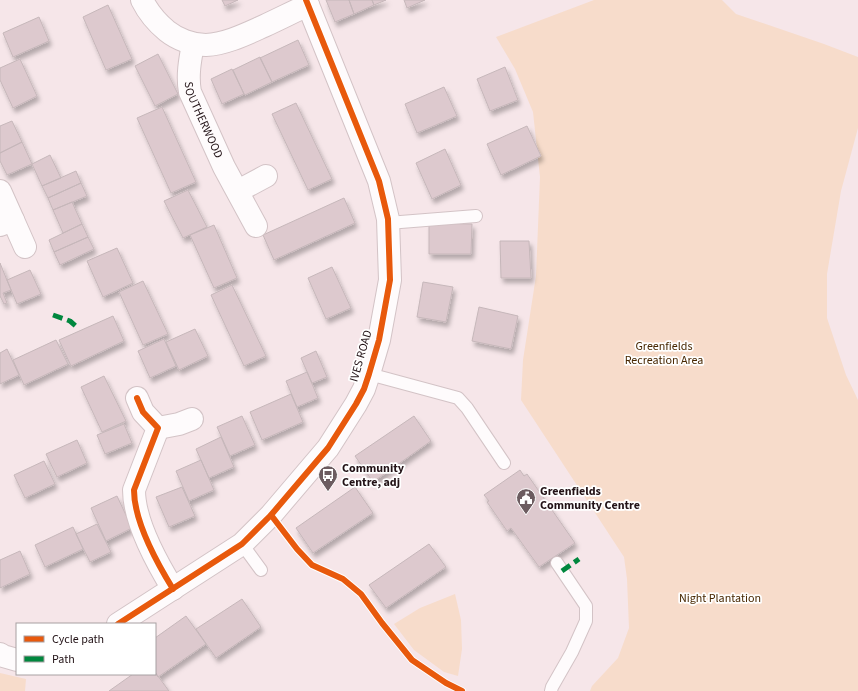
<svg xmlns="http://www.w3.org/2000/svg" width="858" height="691" font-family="'Source Sans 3',sans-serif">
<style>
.green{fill:#f7dccb}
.building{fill:#ddc9ce;stroke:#c6b7ba;filter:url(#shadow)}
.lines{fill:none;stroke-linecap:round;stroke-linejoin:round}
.lane-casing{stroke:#d3c3c6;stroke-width:14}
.street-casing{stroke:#d3c3c6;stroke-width:24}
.lane{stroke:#fefbfc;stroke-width:12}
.street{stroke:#fefbfc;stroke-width:22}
.quiet{stroke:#00873e;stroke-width:5;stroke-dasharray:10 5;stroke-linecap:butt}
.cycleway-casing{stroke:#fff;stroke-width:8}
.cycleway{stroke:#e8590c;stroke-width:6}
.labels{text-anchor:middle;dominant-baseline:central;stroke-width:3.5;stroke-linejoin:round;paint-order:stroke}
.street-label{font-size:12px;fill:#221216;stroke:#fff}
.park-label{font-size:12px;fill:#472701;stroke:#fff}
.poi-label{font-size:12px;font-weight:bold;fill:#221216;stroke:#fff;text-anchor:start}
</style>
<defs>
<filter id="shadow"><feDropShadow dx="2.5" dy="4.5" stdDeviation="2" flood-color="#0004"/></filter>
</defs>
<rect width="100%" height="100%" fill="#f6e6e9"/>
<path class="green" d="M594 0H722L736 14 824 44 858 57V128L841 191 827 274V318L846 375 858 400V691H590L592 686 618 658 629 628 627 579 624 557 521 400 523 360 536 276 540 177 533 112 515 69 496 37Z
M455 594 461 620 462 649 458 676 444 672 414 650 394 624 420 608Z
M0 673 26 679 25 691H0Z"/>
<path class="building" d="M222 0H238L225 6Z
M326 0H349L354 14 335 22Z
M349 0H372L374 5 354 14Z
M372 0H386L374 5Z
M404 0H425L407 8Z
M108 5 132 59 106 70 83 17Z
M39 17 49 41 13 57 3 33Z
M298 40 309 65 272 82 260 58Z
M158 54 178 94 155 106 135 66Z
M260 57 272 82 245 95 244 94 233 70Z
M20 59 37 96 13 108 0 80V68Z
M505 67 518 100 490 111 477 79Z
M232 69 244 94 222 104 211 79Z
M444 87 457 116 417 133 405 104Z
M296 103 332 179 308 190 272 114Z
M162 107 196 182 171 193 137 118Z
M12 121 22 142 0 153V126Z
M527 126 541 156 501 175 487 144Z
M22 142 32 164 7 175 0 161V153Z
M445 149 461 185 432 199 416 163Z
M50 155 61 178 42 186 32 164Z
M76 171 81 183 48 198 42 186Z
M81 183 87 196 53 210 48 198Z
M188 190 207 227 183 238 164 201Z
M344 198 355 223 274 260 263 235Z
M72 202 82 224 63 233 53 210Z
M429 223 472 224 471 254H429Z
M82 224 88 237 54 252 49 240Z
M214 225 237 278 214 288 190 235Z
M88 237 94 249 60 265 54 252Z
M500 241H529L531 278H501Z
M117 248 133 283 103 297 87 261Z
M0 263 11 290 3 293 7 303 4 304 0 296Z
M332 267 351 308 326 319 308 278Z
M30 270 41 294 17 304 7 280Z
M143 281 168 334 143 345 119 292Z
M423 282 453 287 446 322 417 317Z
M232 285 266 356 244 366 211 295Z
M479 307 518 316 511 349 472 341Z
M113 316 124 341 71 366 59 340Z
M195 329 208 356 179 370 166 342Z
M164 339 176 366 150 378 138 351Z
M56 340 68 364 24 385 13 360Z
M7 349 19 375 0 384V353Z
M316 351 327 377 312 383 301 358Z
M307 372 318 398 297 407 286 381Z
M104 376 126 421 102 432 81 387Z
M291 394 303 422 262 440 250 412Z
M242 416 255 445 230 456 217 427Z
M414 416 431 441 373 482 355 456Z
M124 424 132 443 105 454 97 435Z
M221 437 234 467 209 478 196 449Z
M77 440 87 463 57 477 46 454Z
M201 460 214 490 189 501 176 471Z
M44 461 55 484 25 498 14 475Z
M520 470 524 476 527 474 575 543 539 567 511 528 507 531 487 502 489 501 484 495Z
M182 487 195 516 169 527 156 497Z
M355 487 373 513 313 553 296 528Z
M117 496 132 528 106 541 91 508Z
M97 524 111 552 90 562 76 534Z
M73 527 83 549 45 567 35 545Z
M429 544 446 567 386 608 369 585Z
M20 551 30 574 0 588V560Z
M242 599 261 627 216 658 196 629Z
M186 616 206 644 158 677 155 672V638Z
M155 672 169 691H109L133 674H155Z"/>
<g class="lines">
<g class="lane-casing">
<path id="lane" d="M388 223 476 216
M369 374 458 398 467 408 504 463
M242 544 261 570
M551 691 552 687 572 652 586 621V606L557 563"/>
</g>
<g class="street-casing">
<g id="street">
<path d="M142 0C148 12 156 22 167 31 177 39 192 45 206 45 226 44 246 34 264 26 279 19 293 12 308 5"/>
<path id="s1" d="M193 44C190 60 187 76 190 92L224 167 256 226"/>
<path d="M0 191 13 220 0 225"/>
<path d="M238 191 266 176"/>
<path d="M13 220 25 247"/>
<path d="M137 398 143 412 158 428 134 490C134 521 157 563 173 589"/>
<path d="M158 428 179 424 192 419"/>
<path d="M118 624 242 544 271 515 328 448 356 404 364 389 369 374 379 340 390 280 388 219 379 181 306 0"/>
<path d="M0 654 3 656 17 660"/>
</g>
</g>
<use href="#lane" class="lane"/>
<use href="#street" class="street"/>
<path class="quiet" d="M53 315 70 321 77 327
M562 571 579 559"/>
<g class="cycleway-casing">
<path id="cycleway" d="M137 398 143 412 158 428 134 490C134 521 157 563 173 589
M271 515 297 549 312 565 343 579 361 594 382 623 412 660 446 683 462 691
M118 624 242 544 271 515 328 448 356 404 364 389 369 374 379 340 390 280 388 219 379 181 306 0"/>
</g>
<use href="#cycleway" class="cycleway"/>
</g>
<defs>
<g id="bus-pin" transform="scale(1)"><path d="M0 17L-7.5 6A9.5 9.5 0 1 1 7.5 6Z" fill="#6c5c60" stroke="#fff"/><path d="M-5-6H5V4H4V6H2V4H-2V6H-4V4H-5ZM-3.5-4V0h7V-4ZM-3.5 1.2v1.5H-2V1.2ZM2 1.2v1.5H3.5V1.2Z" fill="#fff"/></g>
<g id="civic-pin" transform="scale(1)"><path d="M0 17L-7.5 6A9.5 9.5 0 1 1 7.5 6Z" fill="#6c5c60" stroke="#fff"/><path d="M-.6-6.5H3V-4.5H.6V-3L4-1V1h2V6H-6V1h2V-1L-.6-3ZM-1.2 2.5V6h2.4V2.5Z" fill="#fff"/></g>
</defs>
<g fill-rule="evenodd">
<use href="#bus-pin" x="328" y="475"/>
<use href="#civic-pin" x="526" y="498"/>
</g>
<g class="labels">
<g class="street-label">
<text stroke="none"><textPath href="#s1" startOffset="79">SOUTHERWOOD</textPath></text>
<text transform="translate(361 356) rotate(-74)">IVES ROAD</text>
</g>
<g class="park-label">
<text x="664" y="346">Greenfields<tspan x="664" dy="14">Recreation Area</tspan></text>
<text x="720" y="598">Night Plantation</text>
</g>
<g class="poi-label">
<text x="342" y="468">Community<tspan x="342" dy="14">Centre, adj</tspan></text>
<text x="540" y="491">Greenfields<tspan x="540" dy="14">Community Centre</tspan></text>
</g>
</g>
<rect x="16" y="623" width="140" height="52" fill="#ffffff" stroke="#a7a0a2"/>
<rect x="24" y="636" width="20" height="6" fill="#e8590c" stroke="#a7a0a2"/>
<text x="52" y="643" font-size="12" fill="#221216">Cycle path</text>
<rect x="24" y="656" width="20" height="6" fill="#00873e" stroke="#a7a0a2"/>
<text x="52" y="663" font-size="12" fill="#221216">Path</text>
</svg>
